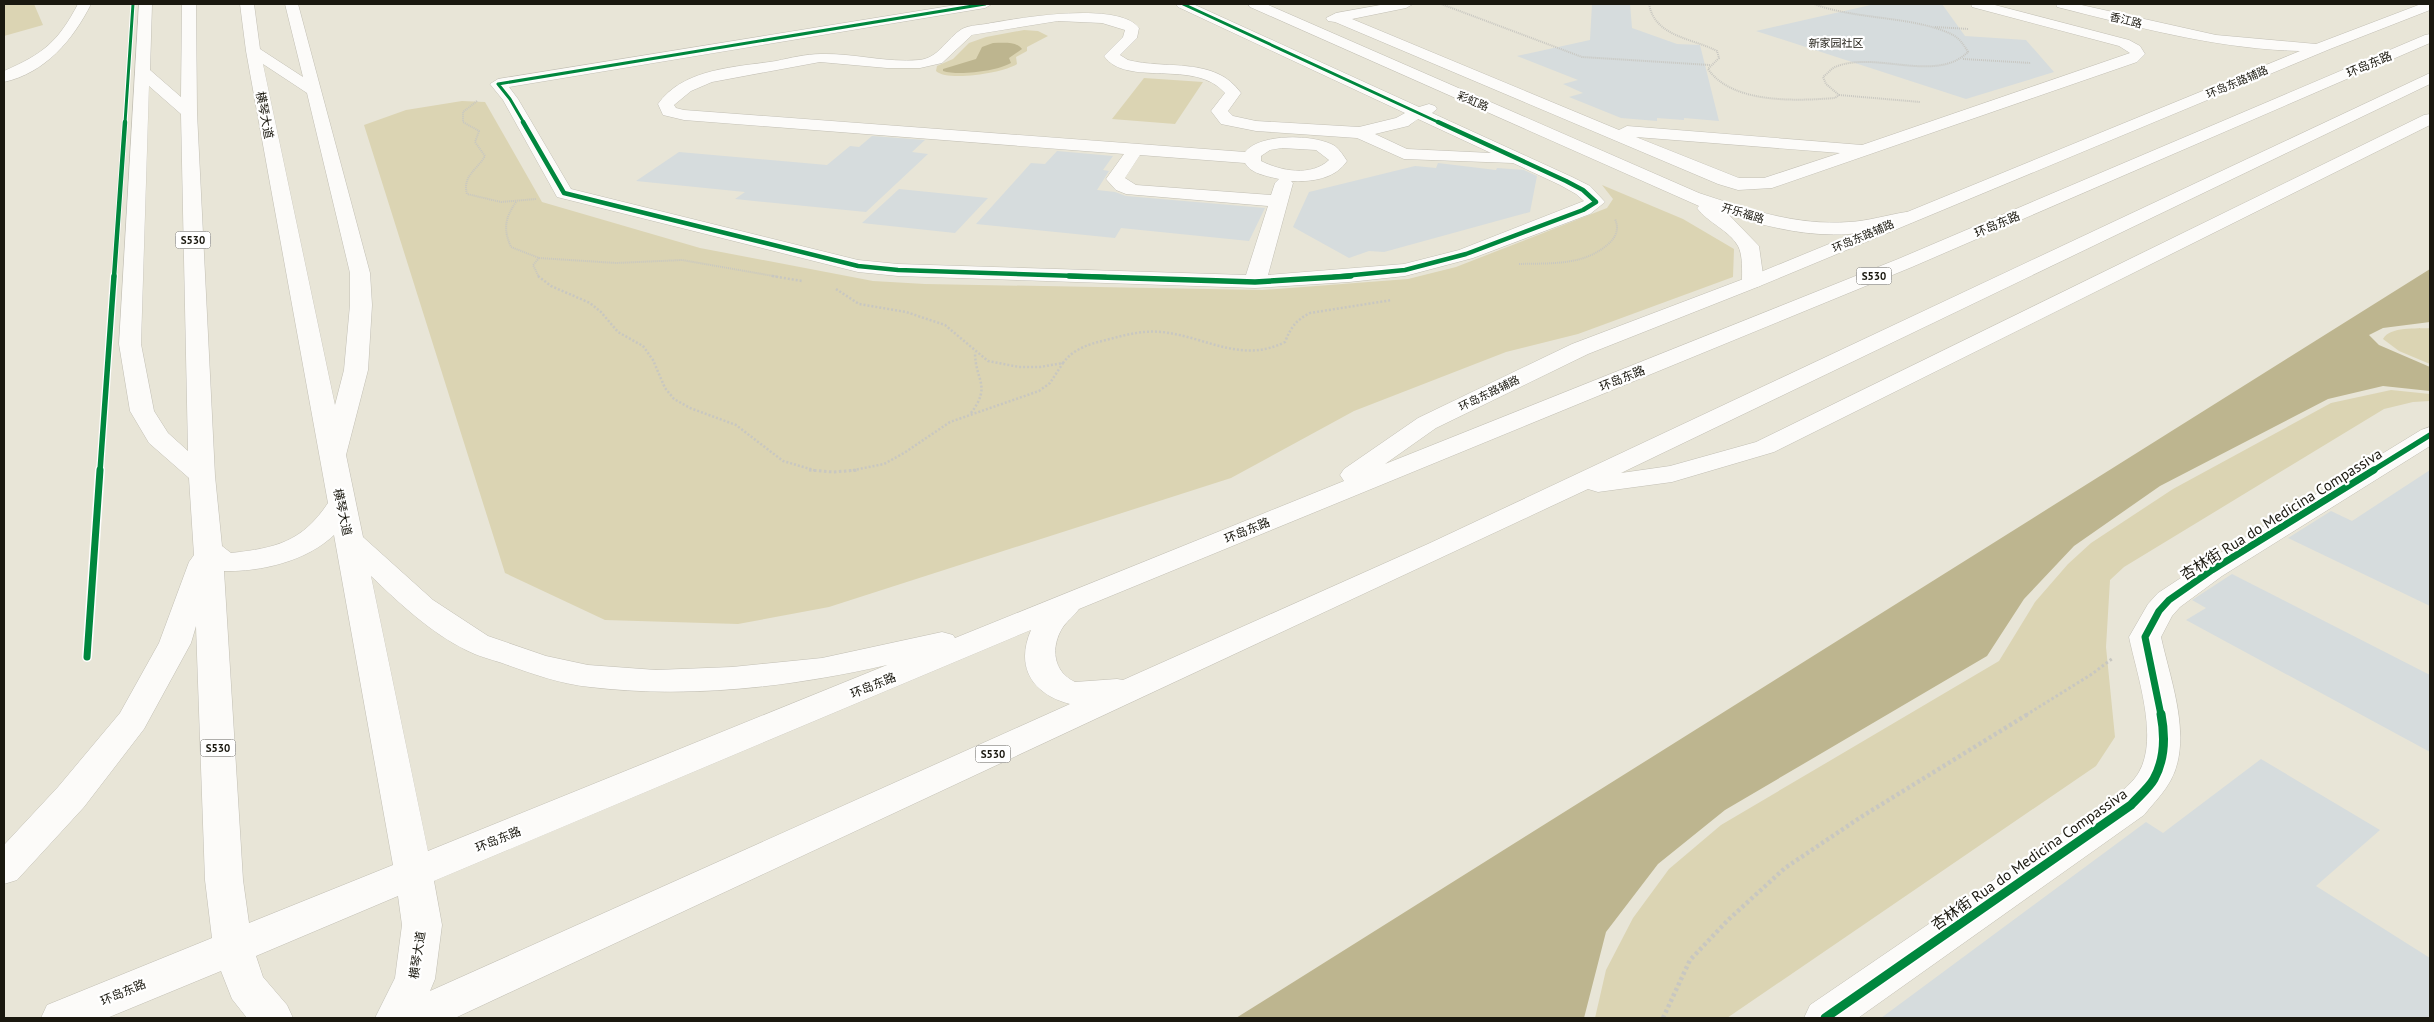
<svg xmlns="http://www.w3.org/2000/svg" width="2434" height="1022" font-family="'PT Sans','Noto Sans SC',sans-serif">
<style>
.green{fill:#dbd4b3}
.water{fill:#bdb58f}
.building{fill:#d6dcdd}
.lines{fill:none;stroke-linecap:round;stroke-linejoin:round}
.minor-casing{stroke:#c2bfb4;stroke-width:1}
.major-casing{stroke:#c2bfb4;stroke-width:1}
.path-far3{stroke:#c8c7c1;stroke-width:2;stroke-dasharray:1 1;stroke-linecap:butt}
.path-far2{stroke:#c8c7c1;stroke-width:2.5;stroke-dasharray:2 2;stroke-linecap:butt}
.path-far1{stroke:#c8c7c1;stroke-width:3;stroke-dasharray:2.5 2.5;stroke-linecap:butt}
.path{stroke:#c8c7c1;stroke-width:4.5;stroke-dasharray:3 3;stroke-linecap:butt}
.minor{fill:#fcfbf9;fill-rule:evenodd}
.major{fill:#fcfbf9;fill-rule:evenodd}
.cycleway-far4-casing{stroke:#fff;stroke-width:5}
.cycleway-far3-casing{stroke:#fff;stroke-width:6}
.cycleway-far2-casing{stroke:#fff;stroke-width:8}
.cycleway-far1-casing{stroke:#fff;stroke-width:10}
.cycleway-casing{stroke:#fff;stroke-width:12}
.cycleway-far4{stroke:#00873e;stroke-width:3}
.cycleway-far3{stroke:#00873e;stroke-width:4.5}
.cycleway-far2{stroke:#00873e;stroke-width:5.5}
.cycleway-far1{stroke:#00873e;stroke-width:7}
.cycleway{stroke:#00873e;stroke-width:9}
.labels{text-anchor:middle;dominant-baseline:central;stroke-width:4.5;stroke-linejoin:round;paint-order:stroke}
.far-street-label{font-size:11px;fill:#1a180f;stroke:#fff}
.far-neighbourhood-label{font-size:11px;fill:#1a180f;stroke:#fff}
.shield{fill:#fff;stroke:#5f5d57;stroke-width:1}
.shield-label{font-size:11px;font-weight:bold;fill:#1a180f}
.street-label{font-size:12px;fill:#1a180f;stroke:#fff}
.near-street-label{font-size:15px;fill:#1a180f;stroke:#fff}
</style>
<rect width="100%" height="100%" fill="#e8e5d7"/>
<path class="green" d="M4 4H34L43 25 4 36Z
M1024 30 1038 31 1048 36 1027 47V51L1016 57 1017 64C1004 73 947 82 936 71L937 66 953 59 969 43 986 37Z
M1144 78 1203 82 1175 124 1112 119Z
M462 101 485 102 542 202 700 248 873 281 925 284 1262 290 1408 279 1456 267 1607 208 1613 199 1602 185 1683 219 1734 249 1733 277 1578 334 1506 352 1354 411 1231 478 829 607 738 624 605 620 505 573 364 125 406 110Z
M2430 328V364L2399 351 2383 339C2390 326 2417 329 2430 328Z
M2391 390 2430 394V401L2413 402 2384 409 2124 567 2110 580 2106 647 2115 737 2096 766 1727 1018H1595L1606 970 1633 918 1669 869 1721 825 1999 661 2035 602 2068 564 2091 543 2173 489 2331 403Z"/>
<path class="water" d="M993 43C1003 43 1016 41 1022 49L1009 58 1011 63C997 71 959 76 943 71V69L976 59 982 47Z
M2430 269V322L2383 328 2369 335 2379 345 2430 367V391L2383 386 2328 399 2160 486 2074 546 2024 599 1987 656 1725 810 1658 864 1606 932 1584 1018H1236Z"/>
<path class="building" d="M1592 4H1630L1632 28 1677 44 1700 45 1719 121 1684 118V120L1657 118V121L1621 118 1569 97 1583 93 1563 84 1578 80 1517 56 1590 40Z
M1875 4H1942L1965 36 2026 40 2054 72 1966 99 1756 31Z
M872 136 925 140 912 152 928 154 866 212 735 199 745 192 636 181 679 152 827 165 850 146 859 147Z
M1057 151 1113 156 1103 170 1109 171 1097 190 1115 192 1126 196 1265 208 1249 241 1121 228 1115 238 976 224 1031 163 1045 164Z
M1438 163 1496 170 1497 168 1524 170 1537 176 1530 212 1384 252 1369 251 1349 258 1293 227 1309 192 1415 166 1436 168Z
M899 189 988 198 955 233 862 223Z
M2430 470V606L2288 538 2331 511 2352 521Z
M2232 574 2430 675V752L2186 620 2206 608 2192 600Z
M2261 759 2380 830 2316 886 2430 958V1018H1881L2146 822 2163 833Z"/>
<g class="lines">
<g class="minor-casing">
<path id="minor" d="M78 4H91C73 40 45 73 4 82V71C43 54 58 42 78 4Z
M962 4H992L985 8 509 87 518 99 571 189 858 260 898 264 1246 275 1268 206 1126 194 1116 190 1106 179 1124 154 684 120 663 115 658 104C683 68 737 67 776 61 790 58 806 54 821 54 854 53 886 63 919 60 939 58 946 39 962 29 969 25 983 25 991 23 1020 18 1119 1 1139 28L1137 38 1120 55 1128 60C1166 70 1215 56 1241 93L1228 111 1233 116 1256 121 1359 127 1396 118 1405 113 1178 7 1176 4H1193L1419 107 1429 104 1435 106 1437 109 1432 113 1572 177 1590 186 1605 202 1590 214 1473 258 1405 276 1349 282 1255 288 898 276 858 272 557 197 503 100 490 84 498 79ZM1058 21 1102 23 1125 30 1123 37 1104 56C1126 88 1195 58 1225 93L1211 111 1221 124 1256 131 1357 138 1404 159 1513 163 1560 185 1576 194 1584 201 1459 250 1404 264 1268 275 1293 183 1291 181C1312 182 1335 179 1347 161 1343 155 1340 150 1335 146 1315 134 1260 133 1245 152L684 110 676 108 674 105 691 91 712 82 820 62 887 68H920L942 63 972 35ZM1418 119 1491 153 1407 149 1375 134 1408 126ZM1282 148 1316 150 1329 160C1311 177 1281 171 1261 161V156L1270 150ZM1140 155 1245 163C1251 174 1267 176 1279 179L1275 183 1271 195 1136 185 1125 178Z
M1248 4H1266L1699 193C1747 209 1797 226 1849 222 1868 221 1887 215 1906 212L1913 214 1916 218 1913 222 1906 224C1887 227 1868 232 1849 234 1808 237 1768 227 1729 215L1759 246 1764 282 1760 286 1753 288 1746 286 1742 282C1742 272 1743 255 1738 246 1729 230 1708 223 1697 208L1699 206 1250 7Z
M1386 4H1413L1406 8 1352 19 1619 130 1627 126 1862 145 2130 53 2119 46 1972 7 1971 4H1991L2129 40 2140 46 2145 54 2137 62 1772 188 1738 190 1718 184 1335 22 1328 21 1326 18 1336 13ZM1636 137 1840 153 1764 178H1739Z
M2430 427V446L2222 576 2180 607 2172 616 2161 637C2171 683 2196 746 2166 788 2160 797 2151 806 2144 815L1858 1018H1804L1810 1005 2118 795C2125 788 2134 781 2139 772 2159 737 2137 675 2129 637L2148 604 2158 593 2202 564 2421 430Z"/>
</g>
<g class="major-casing">
<path id="major" d="M139 4H152L150 70 181 97 182 4H196L197 113 215 476 222 546 231 553C276 548 302 542 328 503L246 51 240 4H254L260 49 303 77 285 4H298L370 273 372 305 368 370 346 455 363 537 433 600 488 636 546 656 588 665 656 670 732 667 822 658 942 632 953 635 955 638 1344 481 1340 475 1344 469 1418 418 1572 344 1746 278 2300 51C2217 49 2137 27 2057 7L2056 4H2077L2216 35 2316 44 2421 4H2430V10L2330 49 1760 286 1588 354 1436 428 1385 464 1898 259 2425 35 2430 34V43L1912 267 1079 609C1074 616 1067 621 1063 627 1050 647 1053 672 1075 682L1117 679 1123 680 1430 543 2430 73V84L1621 473 1670 466 1756 442 2424 115 2430 114V125L1774 452 1672 482 1598 492 1588 489 455 1018H375L395 978 402 925 398 896 256 956 263 977 287 1005 293 1018H247L232 999 221 971 107 1018H41L47 1005 212 938 205 880 196 626 191 643 144 729 84 807 17 880 4 884V845L58 787 120 713 159 643 189 562 194 555 189 478 149 443 130 411 119 344ZM263 64 307 93 350 273V305L344 370 335 405ZM149 86 181 114 188 451 168 433 154 411 141 344ZM334 535 393 865 249 923 243 880 224 571C261 572 307 561 334 535ZM371 576C399 603 431 633 466 650 477 656 490 659 502 663 530 673 560 684 590 687 689 699 790 687 887 665L428 851ZM1031 630C1015 667 1032 694 1070 704L430 991 435 979 442 925 434 881Z"/>
</g>
<path class="path-far3" d="M1441 4 1582 57 1710 65
M1649 4C1655 37 1692 38 1717 51L1719 58 1708 69C1732 104 1797 101 1835 98L1839 95 1826 84 1823 77C1827 74 1831 69 1835 67 1875 50 1935 84 1968 52 1964 45 1960 39 1953 35 1916 16 1856 20 1814 4
M1935 27 1969 29
M1963 59 2031 63
M1839 95 1920 102
M477 101 463 112V122L479 131 475 142 485 156C477 170 462 176 467 194L501 202 536 199
M516 202C505 218 503 229 511 247L539 258 616 263 682 260 779 277
M539 258 533 265 539 277
M1519 264C1549 263 1581 266 1606 246 1615 239 1620 230 1615 219"/>
<path class="path-far2" d="M538 276 551 286 590 303 601 312 618 332 643 346 653 360 665 388 674 399 690 408 736 425 783 461 817 471
M772 276 802 281
M836 289 859 304 906 312 945 325 988 361 1019 367H1040L1063 363C1073 349 1089 344 1106 340 1125 335 1143 330 1162 332 1207 337 1241 364 1285 342 1291 327 1296 320 1310 313L1392 300
M971 413C992 385 975 381 975 352
M849 471 884 464 904 453 950 422 1039 391 1050 383 1063 363"/>
<path class="path-far1" d="M809 470 833 472 859 470
M2026 715 2092 674 2113 658"/>
<path class="path" d="M1663 1018 1690 960 1728 920 1785 868 1861 817 2028 714"/>
<use href="#minor" class="minor"/>
<use href="#major" class="major"/>
<g class="cycleway-far4-casing">
<path id="cycleway-far4" d="M1183 4 1440 123
M125 123 133 4
M524 123 510 99 498 84 985 4"/>
</g>
<g class="cycleway-far3-casing">
<path id="cycleway-far3" d="M523 122 564 193 858 266 898 270 1106 277
M114 277 125 122
M1333 277 1405 270 1466 254 1583 210 1596 202 1583 190 1566 181 1438 122"/>
</g>
<g class="cycleway-far2-casing">
<path id="cycleway-far2" d="M1069 276 1255 282 1351 276
M100 471 114 276
M2372 471 2430 435"/>
</g>
<g class="cycleway-far1-casing">
<path id="cycleway-far1" d="M87 657 100 470
M2161 715 2145 637 2159 611 2169 600 2212 570 2374 470"/>
</g>
<g class="cycleway-casing">
<path id="cycleway" d="M1825 1018 2131 805C2138 797 2149 788 2154 779 2165 759 2165 735 2161 714"/>
</g>
<use href="#cycleway-far4" class="cycleway-far4"/>
<use href="#cycleway-far3" class="cycleway-far3"/>
<use href="#cycleway-far2" class="cycleway-far2"/>
<use href="#cycleway-far1" class="cycleway-far1"/>
<use href="#cycleway" class="cycleway"/>
</g>
<g class="labels">
<g class="far-street-label">
<text transform="translate(2126 20) rotate(14)">香江路</text>
<text transform="translate(2237 82) rotate(-23)">环岛东路辅路</text>
<text transform="translate(1473 101) rotate(23)">彩虹路</text>
<text transform="translate(1743 213) rotate(17)">开乐福路</text>
<text transform="translate(1863 236) rotate(-23)">环岛东路辅路</text>
<text transform="translate(1489 393) rotate(-26)">环岛东路辅路</text>
</g>
<g class="far-neighbourhood-label">
<text x="1836" y="43">新家园社区</text>
</g>
<g class="shield">
<rect x="175.5" y="231.5" width="35" height="17" rx="4"/>
<rect x="1856.5" y="267.5" width="35" height="17" rx="4"/>
<rect x="200.5" y="739.5" width="35" height="17" rx="4"/>
<rect x="975.5" y="745.5" width="35" height="17" rx="4"/>
</g>
<g class="shield-label">
<text x="193" y="240">S530</text>
<text x="1874" y="276">S530</text>
<text x="218" y="748">S530</text>
<text x="993" y="754">S530</text>
</g>
<g class="street-label">
<text transform="translate(2369 64) rotate(-23)">环岛东路</text>
<text transform="translate(265 115) rotate(79)">横琴大道</text>
<text transform="translate(1997 224) rotate(-23)">环岛东路</text>
<text transform="translate(1622 378) rotate(-22)">环岛东路</text>
<text transform="translate(343 512) rotate(78)">横琴大道</text>
<text transform="translate(1247 530) rotate(-22)">环岛东路</text>
<text transform="translate(873 685) rotate(-22)">环岛东路</text>
<text transform="translate(498 839) rotate(-22)">环岛东路</text>
<text transform="translate(417 955) rotate(-81)">横琴大道</text>
<text transform="translate(123 992) rotate(-23)">环岛东路</text>
</g>
<g class="near-street-label">
<text transform="translate(2281 514) rotate(-32)">杏林街 Rua do Medicina Compassiva</text>
<text transform="translate(2029 859) rotate(-35)">杏林街 Rua do Medicina Compassiva</text>
</g>
</g>
<rect width="2434" height="1022" fill="none" stroke="#1a180f" stroke-width="10"/>
</svg>
